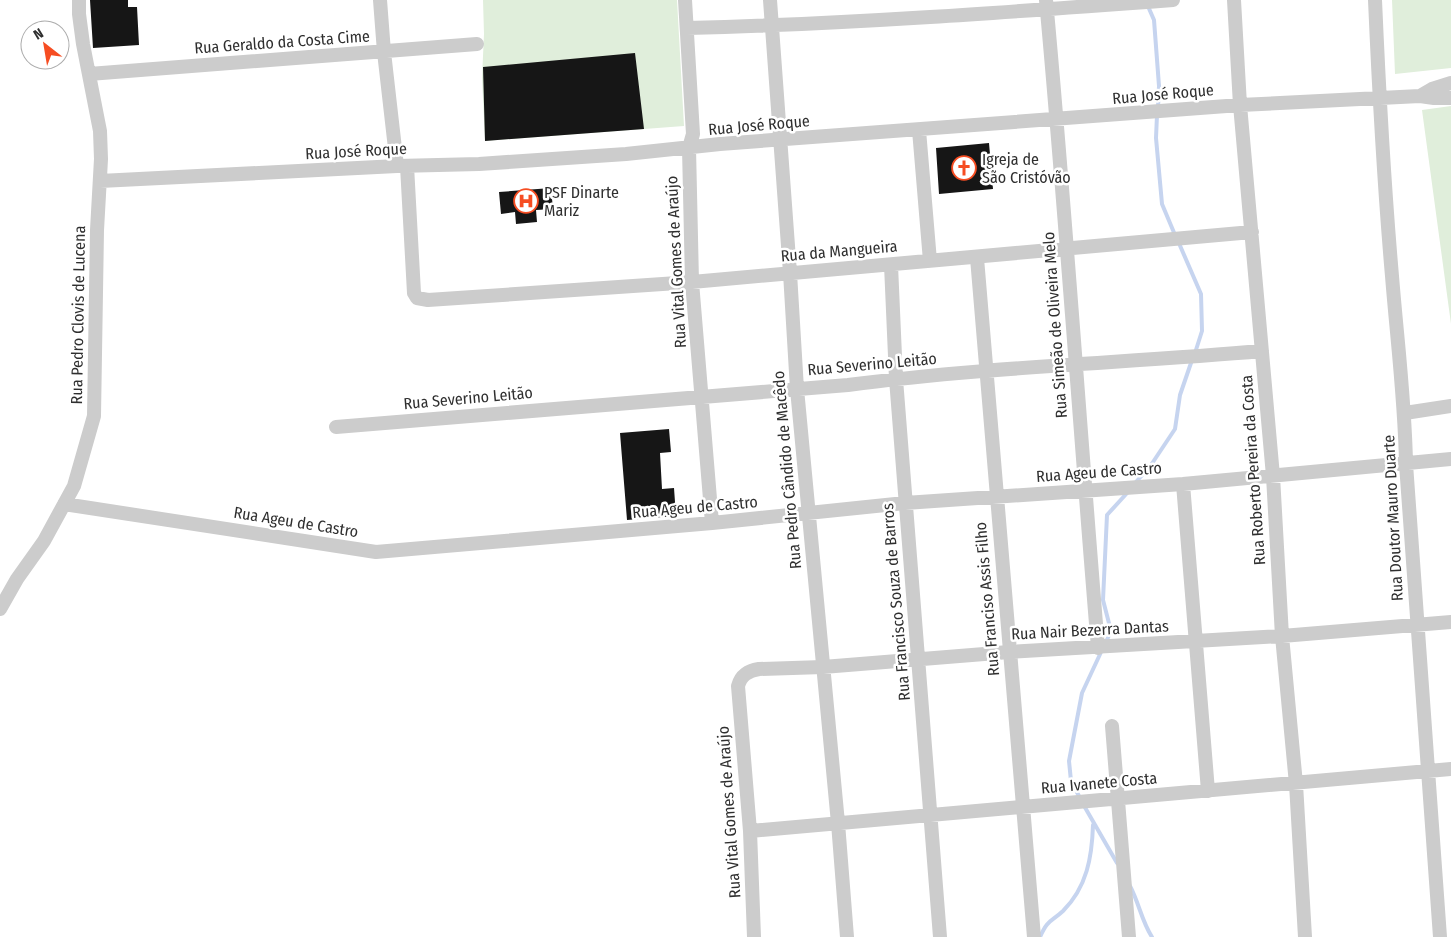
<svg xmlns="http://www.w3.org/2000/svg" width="1451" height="937" font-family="'Fira Sans Condensed',sans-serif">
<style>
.green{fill:#e0eedb}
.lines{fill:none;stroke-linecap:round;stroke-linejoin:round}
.stream{stroke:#c6d4ef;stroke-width:4}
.building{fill:#161616}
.minor{stroke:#ccc;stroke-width:14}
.labels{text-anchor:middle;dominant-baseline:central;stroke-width:5;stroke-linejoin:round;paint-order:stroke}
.street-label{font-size:16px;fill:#2f2f2f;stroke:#fff}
.poi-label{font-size:16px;fill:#2f2f2f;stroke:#fff;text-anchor:start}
</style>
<rect width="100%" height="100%" fill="#fff"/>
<path class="green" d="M483 0H677L684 126 485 141 482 78 484 34Z
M1392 0H1451V68L1395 74Z
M1451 106V324L1422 110Z"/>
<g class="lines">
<path class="stream" d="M1147 4 1154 20 1159 86 1158 108
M1157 115 1156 138 1162 204 1175 235
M1178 241 1201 294 1202 331 1195 353
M1136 482 1151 465 1175 429 1180 395 1192 360
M1105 644 1111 631 1103 600 1107 515 1128 492
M1080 798 1071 781 1069 761 1082 693 1102 650
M1083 804 1117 863
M1130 886C1139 903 1142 922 1152 937
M1040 937C1048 919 1050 923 1063 911 1087 887 1092 857 1093 825"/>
</g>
<path class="building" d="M90 0H128V7H137L139 45 93 48Z
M635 53 644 129 485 141 483 67Z
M989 143 993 189 939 194 936 148Z
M551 188 553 209 536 210 537 222 516 224 515 212 501 214 499 192Z
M669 429 671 452 660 453 662 489 674 488 676 516 627 520 620 433Z"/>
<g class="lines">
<path class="minor" d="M380 0 384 52 397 166
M685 0 693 134 689 148 692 282 712 523
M770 0 790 273 797 389 838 823 847 937
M1046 0C1066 216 1080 432 1098 648
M1234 0 1240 105 1273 476 1282 636 1296 784 1305 937
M1375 0C1379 92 1384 184 1392 276 1397 339 1405 401 1406 464L1440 937
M687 28C849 24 1011 12 1173 0
M89 74 477 44
M1420 96 1432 89 1451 83
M919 130 930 261
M407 166 414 293 417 298 428 300 692 282 1252 232
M100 181 397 166 479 164 626 154 720 144 1240 105 1420 96 1434 98H1451
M977 258 1034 937
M891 265 896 379 940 937
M1405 413 1451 406
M336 427 848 385C985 367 1124 363 1262 351
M1183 484 1208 791
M64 504 376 552 712 523 905 503 1183 484 1451 459
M0 609 17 579 44 541 74 486 94 416 97 230 101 159 100 131 83 44 79 14V0
M1112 726 1129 937
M750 831 1451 769
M754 937 750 831 738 686C741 675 748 671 759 669L823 667 1009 652 1282 636 1451 622"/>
</g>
<defs>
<g id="church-ring" transform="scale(1.25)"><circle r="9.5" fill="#fff" stroke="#f64d22" stroke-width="1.5"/><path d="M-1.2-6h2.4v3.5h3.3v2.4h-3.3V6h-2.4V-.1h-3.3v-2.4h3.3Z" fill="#f64d22"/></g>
<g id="hospital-ring" transform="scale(1.25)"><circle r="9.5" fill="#fff" stroke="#f64d22" stroke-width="1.5"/><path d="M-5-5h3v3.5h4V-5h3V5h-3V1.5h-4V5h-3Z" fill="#f64d22"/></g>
</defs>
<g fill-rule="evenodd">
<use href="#church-ring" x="964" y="168"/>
<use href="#hospital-ring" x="526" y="201"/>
</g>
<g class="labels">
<g class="street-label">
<text transform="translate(282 42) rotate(-4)">Rua Geraldo da Costa Cime</text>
<text transform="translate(1163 94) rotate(-5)">Rua José Roque</text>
<text transform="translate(759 125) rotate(-5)">Rua José Roque</text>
<text transform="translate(356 151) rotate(-3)">Rua José Roque</text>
<text transform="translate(839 251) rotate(-5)">Rua da Mangueira</text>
<text transform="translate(676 262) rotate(-93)">Rua Vital Gomes de Araújo</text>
<text transform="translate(78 315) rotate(-89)">Rua Pedro Clovis de Lucena</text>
<text transform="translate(1055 325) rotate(-94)">Rua Simeão de Oliveira Melo</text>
<text transform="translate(872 364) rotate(-5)">Rua Severino Leitão</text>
<text transform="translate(468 398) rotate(-5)">Rua Severino Leitão</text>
<text transform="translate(787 470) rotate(-95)">Rua Pedro Cândido de Macêdo</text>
<text transform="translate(1253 470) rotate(-94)">Rua Roberto Pereira da Costa</text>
<text transform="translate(1099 472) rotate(-4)">Rua Ageu de Castro</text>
<text transform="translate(695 507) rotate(-5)">Rua Ageu de Castro</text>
<text transform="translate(1393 518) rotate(-93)">Rua Doutor Mauro Duarte</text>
<text transform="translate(296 522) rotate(9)">Rua Ageu de Castro</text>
<text transform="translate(987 599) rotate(-95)">Rua Franciso Assis Filho</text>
<text transform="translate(896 602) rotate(-95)">Rua Francisco Souza de Barros</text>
<text transform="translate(1090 630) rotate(-3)">Rua Nair Bezerra Dantas</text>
<text transform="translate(1099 783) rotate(-5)">Rua Ivanete Costa</text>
<text transform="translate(729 812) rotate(-94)">Rua Vital Gomes de Araújo</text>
</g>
<g class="poi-label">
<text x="982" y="159">Igreja de<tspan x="982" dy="18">São Cristóvão</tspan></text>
<text x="544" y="192">PSF Dinarte<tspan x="544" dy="18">Mariz</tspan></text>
</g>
</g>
<g transform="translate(45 45) rotate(329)"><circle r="24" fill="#ffffff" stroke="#acacac"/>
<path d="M0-4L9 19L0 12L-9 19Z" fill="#f64d22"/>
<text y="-8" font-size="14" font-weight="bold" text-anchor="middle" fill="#2f2f2f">N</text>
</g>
</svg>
